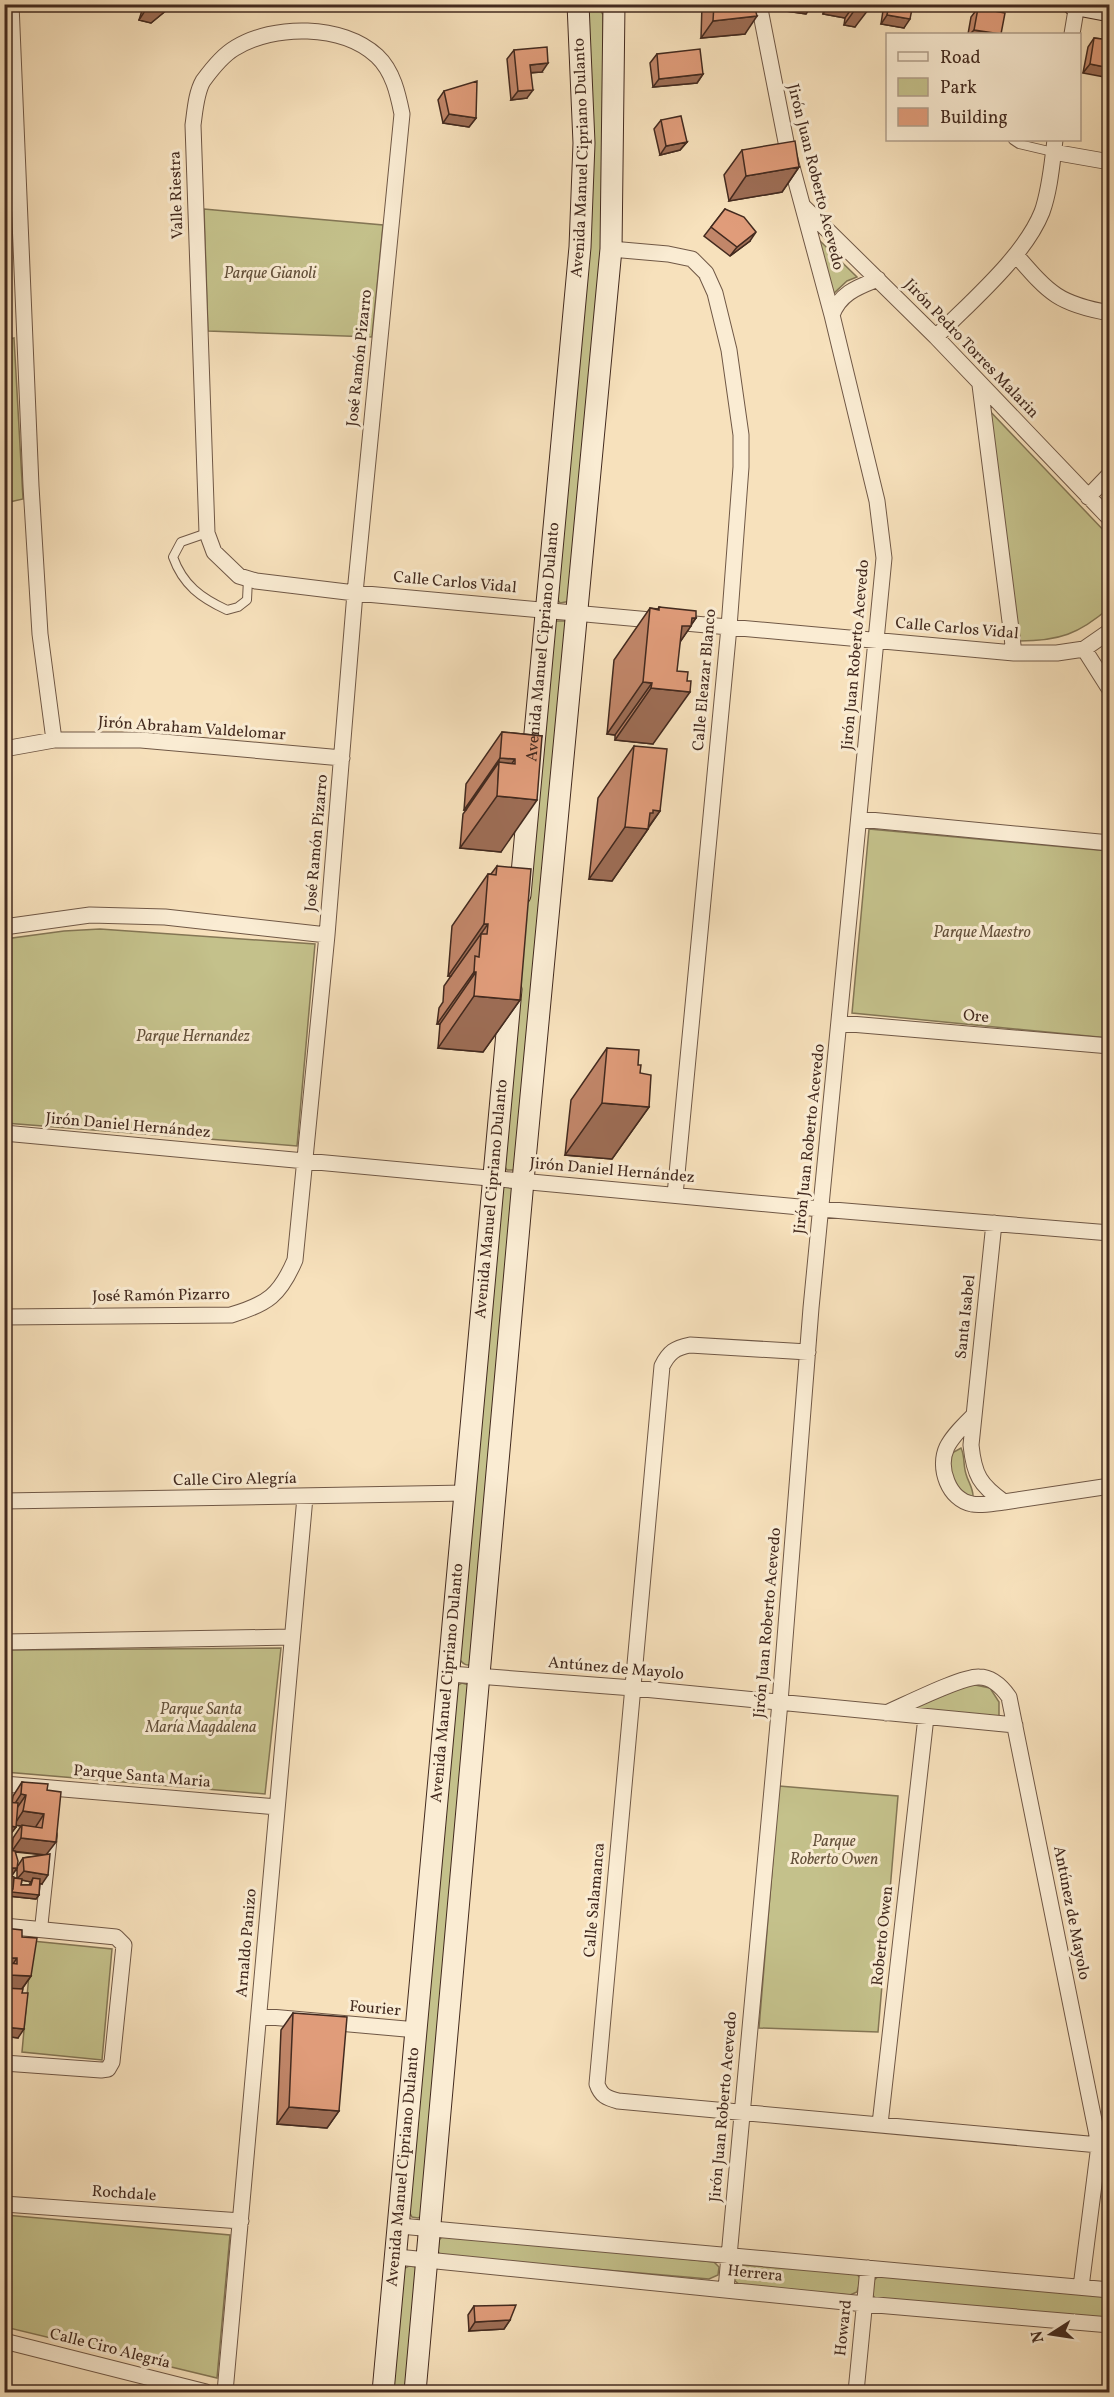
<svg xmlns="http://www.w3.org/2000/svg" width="1114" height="2397" font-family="Vollkorn,serif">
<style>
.green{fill:#c4c18b;stroke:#847655;stroke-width:1.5}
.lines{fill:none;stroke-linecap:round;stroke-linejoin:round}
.service-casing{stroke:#705846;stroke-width:10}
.pedestrian-casing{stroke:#705846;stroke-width:14}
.minor-casing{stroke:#705846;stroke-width:17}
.secondary-casing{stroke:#432a1f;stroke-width:23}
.service{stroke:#faecd3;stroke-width:8}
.pedestrian{stroke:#faecd3;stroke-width:12}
.minor{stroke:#faecd3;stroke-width:15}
.secondary{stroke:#faecd3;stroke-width:21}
.wall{fill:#c18669;stroke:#432a1f;stroke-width:1.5;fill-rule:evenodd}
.shaded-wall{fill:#9d6d55;stroke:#432a1f;stroke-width:1.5}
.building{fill:#e09c7a;stroke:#432a1f;stroke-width:1.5}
.labels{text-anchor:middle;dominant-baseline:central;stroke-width:6;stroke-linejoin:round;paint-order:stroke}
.street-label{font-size:16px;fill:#432a1f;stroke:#faecd3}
.park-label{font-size:16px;font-style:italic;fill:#63503a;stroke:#faecd3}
</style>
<rect width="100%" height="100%" fill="#f7e1bc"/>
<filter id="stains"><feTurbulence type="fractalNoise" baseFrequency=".00333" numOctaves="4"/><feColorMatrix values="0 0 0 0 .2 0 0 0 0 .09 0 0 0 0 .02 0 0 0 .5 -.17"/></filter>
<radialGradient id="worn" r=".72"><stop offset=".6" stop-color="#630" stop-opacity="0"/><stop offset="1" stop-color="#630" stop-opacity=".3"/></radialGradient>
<path class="green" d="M590 9H600L603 15 605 216 571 601 560 603 557 599 586 13Z
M204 209 383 225 372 337 208 331Z
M817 238 857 277 847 281 832 295Z
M14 338 23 499 5 503V340Z
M986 407 1109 536V608C1079 634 1059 641 1019 641Z
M557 621H565L569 627 515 1170H507L503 1164 553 624Z
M869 829 1109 851V1038L852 1013Z
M100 929 315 944 297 1146 5 1123V939L64 931Z
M504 1187 513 1188 473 1664C467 1666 464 1665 460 1660L499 1190Z
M961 1448C965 1456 963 1465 966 1474 968 1482 974 1489 973 1498H963C953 1484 947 1470 952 1453Z
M281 1648 265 1794 5 1772V1650Z
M462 1683 469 1685 424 2214 418 2218 412 2217 409 2212 456 1686Z
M970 1684 990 1688 999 1702V1720L915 1711 916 1707Z
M779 1786 898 1796 878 2032 759 2028Z
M32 1941 112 1949 102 2060 22 2052Z
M5 2215 230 2235 217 2378 5 2327Z
M445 2234 714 2262 719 2267 718 2275 709 2279 443 2256 438 2252 439 2240Z
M741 2265 856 2273 861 2279 857 2292 850 2295 741 2286 734 2280 735 2267Z
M409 2266 418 2267 408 2392H393L403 2269Z
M879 2276 1109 2297V2321L877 2299 872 2295 874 2280Z"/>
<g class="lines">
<g class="service-casing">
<path id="service" d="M1013 140 1019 144 1053 152
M207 533 181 542 173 557C183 585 201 598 227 610L238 607 247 600 248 579"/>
</g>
<g class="pedestrian-casing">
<path id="pedestrian" d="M41 1929 51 1835"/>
</g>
<g class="minor-casing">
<path id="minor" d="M11 4 31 486 40 634 54 740
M1072 34 1077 4
M1053 152 1110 162
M804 207 936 337 1110 519
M611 249 668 254 692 259 706 273 715 293 729 350 741 435V467L729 627 675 1195
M1016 255C1049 293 1058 304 1110 313
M832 315C840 293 858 287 878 279
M936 337C970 302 1024 257 1042 212 1050 190 1052 163 1055 140
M980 385 1014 653
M1088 497 1110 474
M1084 649 1110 690
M4 749 54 740H141L342 758
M859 819 1110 843
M4 927 90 915 165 917 327 935
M839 1023 1110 1046
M4 1133 821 1209 1110 1233
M994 1223 971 1445C974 1475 980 1485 1004 1502L1110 1486
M4 1317 231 1315C268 1304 280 1295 295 1260L327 935 355 593 402 114C398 94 393 71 377 56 342 24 274 24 235 48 223 55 211 70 203 81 196 93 195 111 193 125L207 533 214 552 239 576 256 581 355 593 1014 653H1057L1084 649 1110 631
M808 1352 690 1345C675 1348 669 1352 662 1366L597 2084C601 2096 607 2098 618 2101L1099 2145
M974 1415C964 1425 953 1435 947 1447 937 1468 949 1500 972 1504 981 1506 994 1503 1004 1502
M4 1501 466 1493
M4 1642 292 1637
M450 1674 633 1688 1015 1725
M886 1713C905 1705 962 1676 979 1677 993 1677 1002 1687 1009 1697L1099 2145 1081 2287
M4 1784 277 1807
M4 1926 116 1937 124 1945 112 2062 108 2069 101 2070 4 2063
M259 2016 417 2030
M880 2124 926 1717
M4 2204 241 2221
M400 2226 1110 2290
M397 2257 865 2304 1110 2325
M726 2289 780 1702 811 1308 884 558 877 501 832 315 788 152 759 4
M4 2341 206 2392
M225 2392 305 1497
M856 2392 868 2268"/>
</g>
<g class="secondary-casing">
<g id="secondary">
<path d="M1073 4 1110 11"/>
<path id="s1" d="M520 895 580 247 584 143 578 4"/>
<path id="s2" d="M383 2392 511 989"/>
<path d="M415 2392 523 1181 611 249 614 4"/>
</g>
</g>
<use href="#service" class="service"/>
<use href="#pedestrian" class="pedestrian"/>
<use href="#minor" class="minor"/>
<use href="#secondary" class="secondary"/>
</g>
<path class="wall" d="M144 4H174L151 23 139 20Z
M695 4H760L756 10 745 34 701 38 702 5Z
M787 4H812L806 14 786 11Z
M824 4H868L855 27 844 25 845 18 823 14Z
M884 4H913L904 28 881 24Z
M978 8 1001 34H968L971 17Z
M1094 38 1110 40 1083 73 1088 47Z
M514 50 542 72 531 73 527 98 511 100 507 59Z
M657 54 703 74 697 83 653 87 650 63Z
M444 91 476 118 469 127 443 123 438 100Z
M661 120 687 142 680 150 660 155 654 129Z
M742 150 799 167 782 192 729 201 724 175Z
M725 209 750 241 730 256 704 236Z
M659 607 696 618 680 642 653 744 615 740V735L607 734 614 660 650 608 658 609Z
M502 732 542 736 501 852 460 848 463 814 466 810H464L466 784Z
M634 746 660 811 649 827 648 829 612 881 589 879 598 798Z
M497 866 520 1000 483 1052 438 1048 440 1024H437L439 1008 443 1002 444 986 451 976H448L452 926 488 874H491Z
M607 1048 638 1065 649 1107 612 1159 565 1155 571 1100Z
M22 1782 47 1790V1854L42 1884 40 1883 39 1895 36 1899 8 1896 7 1898H4L5 1803H12L13 1796ZM16 1825 21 1826 13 1838 12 1851 10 1850 9 1836 16 1827ZM15 1852 45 1855 23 1858 17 1867V1878H14L11 1876 17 1868ZM22 1880 31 1882 29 1885H21Z
M4 1928 22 1937 31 1976 22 1989 18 2038 4 2036Z
M293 2013 339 2111 327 2128 277 2124 281 2030Z
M474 2306 510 2320 504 2329 469 2331 468 2315Z"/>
<path class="shaded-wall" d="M167 4H174L151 23 139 20 148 6Z
M750 4H760L752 15Z
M791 4H807L812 5 806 14 786 11Z
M829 4H855L845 18 823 14Z
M856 8 868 10 855 27 844 25Z
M887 15 910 19 904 28 881 24Z
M757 16 745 34 701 38 713 21Z
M974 30 1001 34H970Z
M548 63 542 72 524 73 530 65Z
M1090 64 1110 68V78L1083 73Z
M703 74 697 83 653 87 659 79Z
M533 90 527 98 511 100 518 91Z
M449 114 476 118 469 127 443 123Z
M687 142 680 150 660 155 666 146Z
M799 167 782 192 729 201 746 176Z
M756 232 750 241 730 256 737 247Z
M692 618H696L690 626H691L655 678 682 626Z
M643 682 652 683 615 735 607 734Z
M651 688 690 692 653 744 615 740Z
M500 758 515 759 498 784 499 762 466 810H464Z
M497 796 537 800 501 852 460 848Z
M653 810 660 811 647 829H648L612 881 589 879 625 827Z
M484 924H488L451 976H448Z
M474 972H476L440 1024H437Z
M474 996 520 1000 483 1052 438 1048Z
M602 1103 649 1107 612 1159 565 1155Z
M21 1794 26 1795 17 1808H12Z
M23 1811 44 1814 35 1828 14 1825Z
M5 1825 16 1827 9 1836 4 1835Z
M21 1838 56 1842 46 1855 12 1851Z
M12 1868H17L11 1877Z
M24 1871 48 1875 42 1884 32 1882 33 1878 31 1882 17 1879Z
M4 1888 13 1889 39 1895 36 1899 8 1896 7 1898H4Z
M11 1958H17L9 1970V1963L4 1969V1967Z
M9 1975 31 1976 21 1990 4 1988V1980Z
M4 2027 24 2029 18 2038 4 2036Z
M289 2107 339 2111 327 2128 277 2124Z
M510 2320 504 2329 469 2331 475 2322Z"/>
<path class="building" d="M149 4H167L160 10 148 6Z
M714 4H754L757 16 713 21Z
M857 4H868V10L856 8Z
M889 4H913L910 19 887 15Z
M978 8 1005 13 1001 34 974 30Z
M1094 38 1110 40V68L1090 64Z
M547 47 548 63 530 65 533 90 518 91 514 50Z
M700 49 703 74 659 79 657 54Z
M477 81 476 118 449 114 444 91Z
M681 116 687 142 666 146 661 120Z
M795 141 799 167 746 176 742 150Z
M725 209 744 217 756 232 737 247 711 227Z
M659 607 696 611V618H692L691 626H682L677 671 688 672 687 681H691L690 692 651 688 652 683 643 682 650 608 659 610Z
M502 732 542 736 537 800 497 796 499 762 515 764V759L500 758Z
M634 746 667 749 660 811 653 810V813H650L648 829 625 827Z
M497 866 531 869 520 1000 474 996 476 972H474L475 956 479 957 481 934H487L488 924H484L488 874 496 875Z
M607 1048 639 1050 638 1065H641L640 1073 651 1075 649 1107 602 1103Z
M22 1782 48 1784 47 1790 61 1792 56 1842 21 1838 22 1825 42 1828 44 1814 23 1811 26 1795 21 1794Z
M5 1802 18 1803 16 1827 5 1825Z
M5 1835 10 1836V1850H4Z
M6 1850 15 1851 18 1861 17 1868H12L11 1876 14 1877 13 1889 4 1888V1863Z
M50 1854 48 1875 24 1871 23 1858Z
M14 1878 22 1879 21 1885H31L33 1878 40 1879 39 1895 11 1892 13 1889Z
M4 1928 22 1930V1937L37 1938 31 1976 9 1975V1963L17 1964V1958H11V1940H8L7 1958H4Z
M4 1988 23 1989 22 1993H28L24 2029 4 2027Z
M293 2013 347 2017 339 2111 289 2107Z
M516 2305 510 2320 475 2322 474 2306Z"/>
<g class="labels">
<g class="street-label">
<text stroke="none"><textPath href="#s1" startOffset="740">Avenida Manuel Cipriano Dulanto</textPath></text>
<text transform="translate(815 177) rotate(76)">Jirón Juan Roberto Acevedo</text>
<text transform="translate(177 195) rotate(-92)">Valle Riestra</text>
<text transform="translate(971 349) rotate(46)">Jirón Pedro Torres Malarin</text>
<text transform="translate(360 358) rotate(-84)">José Ramón Pizarro</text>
<text transform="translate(455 583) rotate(5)">Calle Carlos Vidal</text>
<text transform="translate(957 629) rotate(5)">Calle Carlos Vidal</text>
<text stroke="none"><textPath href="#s1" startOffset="254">Avenida Manuel Cipriano Dulanto</textPath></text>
<text transform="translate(856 655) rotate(-85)">Jirón Juan Roberto Acevedo</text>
<text transform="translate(705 680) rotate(-85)">Calle Eleazar Blanco</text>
<text transform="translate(192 729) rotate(4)">Jirón Abraham Valdelomar</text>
<text transform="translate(317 843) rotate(-85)">José Ramón Pizarro</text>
<text transform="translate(976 1017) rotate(5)">Ore</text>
<text transform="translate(128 1126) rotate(5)">Jirón Daniel Hernández</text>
<text transform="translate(810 1139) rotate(-84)">Jirón Juan Roberto Acevedo</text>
<text transform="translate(612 1171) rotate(5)">Jirón Daniel Hernández</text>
<text stroke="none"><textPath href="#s2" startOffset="1198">Avenida Manuel Cipriano Dulanto</textPath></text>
<text transform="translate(161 1296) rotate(-1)">José Ramón Pizarro</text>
<text transform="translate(966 1317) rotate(-84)">Santa Isabel</text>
<text transform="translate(235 1480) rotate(-1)">Calle Ciro Alegría</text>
<text transform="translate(768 1623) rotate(-85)">Jirón Juan Roberto Acevedo</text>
<text transform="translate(616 1669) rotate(5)">Antúnez de Mayolo</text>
<text stroke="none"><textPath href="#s2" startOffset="712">Avenida Manuel Cipriano Dulanto</textPath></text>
<text transform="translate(142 1777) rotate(5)">Parque Santa Maria</text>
<text transform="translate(595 1900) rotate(-85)">Calle Salamanca</text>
<text transform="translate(1071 1913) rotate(79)">Antúnez de Mayolo</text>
<text transform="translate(883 1936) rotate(-84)">Roberto Owen</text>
<text transform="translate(247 1943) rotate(-85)">Arnaldo Panizo</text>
<text transform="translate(375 2009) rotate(5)">Fourier</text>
<text transform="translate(724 2107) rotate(-85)">Jirón Juan Roberto Acevedo</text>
<text stroke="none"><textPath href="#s2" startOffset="226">Avenida Manuel Cipriano Dulanto</textPath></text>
<text transform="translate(124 2194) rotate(4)">Rochdale</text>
<text transform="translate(755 2274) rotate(6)">Herrera</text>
<text transform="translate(844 2328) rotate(-84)">Howard</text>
<text transform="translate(110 2349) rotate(14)">Calle Ciro Alegría</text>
</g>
<g class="park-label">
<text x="270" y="274">Parque Gianoli</text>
<text x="982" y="933">Parque Maestro</text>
<text x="193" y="1037">Parque Hernandez</text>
<text x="201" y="1710">Parque Santa<tspan x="201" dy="18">María Magdalena</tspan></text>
<text x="834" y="1842">Parque<tspan x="834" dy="18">Roberto Owen</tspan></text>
</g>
</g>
<rect width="1114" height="2397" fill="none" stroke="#f7e1bc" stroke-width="24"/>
<rect x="6" y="6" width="1102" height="2385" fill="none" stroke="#432a1f" stroke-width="3"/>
<rect x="12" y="12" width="1090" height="2373" fill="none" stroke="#432a1f" stroke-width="1.5"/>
<rect x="886" y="33" width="195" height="108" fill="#faecd3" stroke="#b19e8b" stroke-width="1.5"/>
<rect x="898" y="52" width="30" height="9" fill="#faecd3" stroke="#b19e8b" stroke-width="1.5"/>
<text x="940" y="63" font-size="18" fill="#432a1f">Road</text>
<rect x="898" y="78" width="30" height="18" fill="#c4c18b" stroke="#b19e8b" stroke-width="1.5"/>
<text x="940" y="93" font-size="18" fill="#432a1f">Park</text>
<rect x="898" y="108" width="30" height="18" fill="#e09c7a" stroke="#b19e8b" stroke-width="1.5"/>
<text x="940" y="123" font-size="18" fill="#432a1f">Building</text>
<g transform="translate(1051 2334) rotate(258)" stroke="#faecd3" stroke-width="4.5" paint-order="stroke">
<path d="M0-4.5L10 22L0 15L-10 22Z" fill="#432a1f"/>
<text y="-9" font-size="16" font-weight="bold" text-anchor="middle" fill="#432a1f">N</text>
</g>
<rect width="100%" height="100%" filter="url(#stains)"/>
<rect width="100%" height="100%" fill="url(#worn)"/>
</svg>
